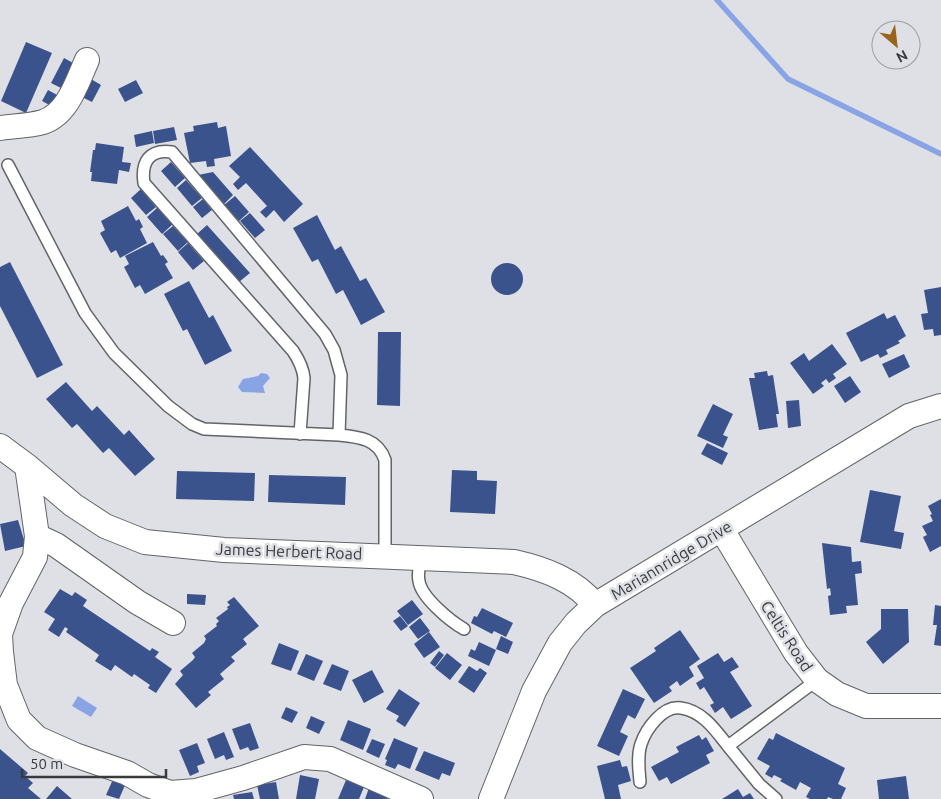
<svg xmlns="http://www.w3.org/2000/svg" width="941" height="799" font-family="Ubuntu,sans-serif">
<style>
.water{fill:#88a4e4}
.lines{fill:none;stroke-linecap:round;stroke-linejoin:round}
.stream{stroke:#88a4e4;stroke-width:5.5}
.building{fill:#3b538d}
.lane-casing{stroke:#626469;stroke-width:14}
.street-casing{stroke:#626469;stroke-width:26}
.lane{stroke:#fff;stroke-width:11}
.street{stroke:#fff;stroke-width:24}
.labels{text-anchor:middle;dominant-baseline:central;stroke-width:5;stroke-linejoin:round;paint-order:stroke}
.street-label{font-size:16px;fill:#393a3c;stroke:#dee0e6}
</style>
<rect width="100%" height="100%" fill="#dee0e6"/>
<path class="water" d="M261 373 267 374 270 378 263 386 265 393 242 392 238 387 243 379 258 376Z
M78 696 97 708 91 717 72 706Z"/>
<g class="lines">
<path class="stream" d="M717 0 788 79 941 154"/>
</g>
<path class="building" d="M26 42 52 53 26 113 1 101Z
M64 58 75 64 63 89 51 83Z
M91 79 101 85 92 102 82 97Z
M136 80 143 93 125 102 118 89Z
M48 90 59 96 53 107 42 101Z
M217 122 218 128 226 126 231 156 214 159 215 166 207 167 206 161 190 163 184 133 194 131 193 126Z
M174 127 177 140 155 144 153 131Z
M152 131 154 143 136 147 134 135Z
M96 143 124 147 122 162 131 163 129 172 119 170 117 184 91 181 92 172H90L93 150H95Z
M250 147 303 204 284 222 274 210 266 218 260 212 267 206 246 183 238 190 233 184 240 177 229 166Z
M171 162 185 178 175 187 161 171Z
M213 172 233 195 224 204 198 175Z
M186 180 202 198 192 206 177 188Z
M141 189 156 207 146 215 131 198Z
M235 196 249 212 239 221 224 205Z
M203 199 212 210 202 218 193 207Z
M128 206 136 221 139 219 143 227 140 229 147 243 120 258 116 250 111 253 100 233 105 230 101 221Z
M158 207 173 224 162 234 147 217Z
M250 213 265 230 255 238 240 221Z
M317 215 335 250 341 246 360 281 366 278 385 312 361 325 343 290 336 294 318 259 312 262 293 228Z
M207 225 250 273 239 282 197 234Z
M173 226 188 242 178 251 163 234Z
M153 242 161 256 163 255 168 262 165 264 173 278 145 294 140 285 135 288 124 267 129 264 125 256Z
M188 243 204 261 193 270 178 252Z
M10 262 63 365 37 378 0 306V267Z
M491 279a16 16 0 1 1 32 0a16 16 0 1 1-32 0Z
M189 281 209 318 213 315 232 351 205 365 187 329 183 331 164 294Z
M941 287V335L934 336 933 329 924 330 921 314 928 313 924 290Z
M884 313 887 319 895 315 906 336 898 341 900 343 886 350 888 354 880 358 878 354 861 362 846 333Z
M378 332H401L400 406 377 405Z
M832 344 847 364 833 374 836 378 829 383 826 379 821 383 824 386 813 394 790 363 804 353 809 361Z
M904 354 910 367 889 378 882 364Z
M767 371 768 376 773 375 779 414H776L778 427 759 430 749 378H755L754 373Z
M850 376 861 392 845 403 834 386Z
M66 382 92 411 97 406 124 435 129 430 155 459 135 476 109 448 103 453 77 424 72 428 46 399Z
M799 400 801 426 788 428 786 401Z
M713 404 733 414 723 435 728 437 723 448 697 436Z
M707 443 728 453 722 465 701 454Z
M452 470 477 471V480L497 481 495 514 450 512Z
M177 471 255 473 254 501 176 499Z
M269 475 346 477 345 505 268 502Z
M870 490 901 496 894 531 904 533 901 549 860 542Z
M941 499V546L930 552 923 537 927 535 922 526 933 521 930 515 932 514 928 506Z
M18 520 26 546 5 551 0 524Z
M822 543 851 547 852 562 861 561 862 573 855 574 858 605 846 606 847 613 830 615 828 596 831 595 830 588 827 589Z
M60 589 72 596 75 592 87 600 83 606 150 651 152 648 159 652 155 657 172 669 156 693 148 688 150 685 134 674 132 677 115 665 111 671 95 661 99 655 66 632 68 629 65 627 59 637 48 630 55 619 44 612Z
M187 594 206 595 205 605 187 604Z
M234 597 259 626 243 639 247 644 231 657 235 661 220 674 224 679 208 692 211 695 196 708 175 684 183 675 180 671 193 660 195 657 192 653 204 643 206 639 204 636 217 626 216 624 219 621 216 618 228 609 227 607 230 605 227 602Z
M412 600 423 614 408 625 397 611Z
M935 605 941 606V646L934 645 937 625H933Z
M482 608 513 623 506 637 494 631 492 634 471 623 474 616 477 617Z
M881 609H908L909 642 883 664 866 642 881 629Z
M400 616 408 626 401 631 393 621Z
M420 618 430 631 418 639 409 627Z
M680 630 700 659 689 667 694 676 680 686 677 681 669 687 672 691 654 703 630 668 656 651 654 648Z
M429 632 440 647 424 658 414 644Z
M501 636 513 642 508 654 496 649Z
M479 642 496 650 489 666 468 656 471 649 475 651Z
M279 643 299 651 291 671 271 664Z
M439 651 444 655 435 667 430 663Z
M447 653 462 665 450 680 435 668Z
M718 653 724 662 732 657 739 667 730 672 752 706 731 719 723 707 715 713 710 705 714 703 704 687 700 690 696 683 704 678 697 666Z
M306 654 323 661 314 681 297 674Z
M332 664 349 671 341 691 323 684Z
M469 666 477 671 480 668 487 673 474 693 458 682Z
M372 670 384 692 364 703 352 680Z
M399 689 420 703 405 727 396 721 399 716 386 709Z
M623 689 645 699 635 719 628 715 620 732 628 736 619 756 597 746Z
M286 707 298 712 292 723 281 718Z
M311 716 325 722 319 734 306 728Z
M348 720 371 729 363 750 340 740Z
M250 723 259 748 250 751 248 747 240 750 232 729Z
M224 732 234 757 226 760 224 755 215 759 207 739Z
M776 733 845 768 838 784 846 788 841 799H833L828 797 827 799H810L806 797 811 788 800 782 796 790 780 781 782 779 774 775 772 778 765 774 770 766 757 759 769 738 773 740Z
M699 735 702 740 706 737 714 751 706 755 710 763 671 784 667 777 659 781 651 767 679 752 676 747Z
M394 738 418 748 410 769 398 764 395 769 385 765 387 760 385 759Z
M372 739 385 744 379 758 366 752Z
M197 743 205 763 197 766 199 772 190 776 179 750Z
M0 749 28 773 25 776 33 783 28 788 41 799H0Z
M424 751 455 763 450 776 442 773 439 780 415 770Z
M620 760 622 767 627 766 631 781 618 785 621 799H605L597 766Z
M300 775 319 779 315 799H296Z
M906 776 909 799H879L877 780Z
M114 777 126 783 119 799 106 795Z
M346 780 364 787 359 799H338Z
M276 782 279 799H260L257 785Z
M57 786 72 799H46Z
M369 788 389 796 387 799H365Z
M738 789 743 797 750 793 754 799H722Z
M252 792 254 799H234L233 795Z"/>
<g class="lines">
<g class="lane-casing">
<path id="lane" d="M8 165 85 313 114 353 168 406 192 424 204 429 339 435C360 437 378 439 385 460V555
M300 434 304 378C303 368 299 360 293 351L144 183C141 162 149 149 172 152L325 334 334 350 341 375 339 435
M421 557C420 564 417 573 419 581 421 597 450 621 464 629
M728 746 759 784 776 799
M640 782C639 770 637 756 641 744 646 729 663 705 681 708 703 711 716 731 728 746L817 680"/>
</g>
<g class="street-casing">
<path id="street" d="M0 128C14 126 29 126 43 122 68 114 77 82 87 60
M0 446 27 466 73 505 105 526 145 542 224 550 514 562C545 569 575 580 595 605
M27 466 37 536 35 557 11 603 0 634 1 652 5 685 19 720 37 738 75 755 127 773 148 785 170 793 196 791 243 778 304 757 330 759 421 799
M722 530 796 653 817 680 837 694 866 706H941
M37 536 56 545 137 602 173 623
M491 799 534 691 560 643 576 623 595 605 909 416 941 406"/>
</g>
<use href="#lane" class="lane"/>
<use href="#street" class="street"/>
</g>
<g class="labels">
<g class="street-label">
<text transform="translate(289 551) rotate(2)">James Herbert Road</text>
<text transform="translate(671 560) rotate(-31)">Mariannridge Drive</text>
<text transform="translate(787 636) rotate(57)">Celtis Road</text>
</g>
</g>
<g transform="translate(896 45) rotate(152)"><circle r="24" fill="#dee0e6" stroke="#9c9ea2"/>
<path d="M0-4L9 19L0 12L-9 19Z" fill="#99641c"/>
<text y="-8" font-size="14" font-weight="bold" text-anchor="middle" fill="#393a3c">N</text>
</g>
<path d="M22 769v8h144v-8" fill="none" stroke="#393a3c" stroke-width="2.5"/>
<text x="30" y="769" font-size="15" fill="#393a3c" stroke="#dee0e6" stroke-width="4" paint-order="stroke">50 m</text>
</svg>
